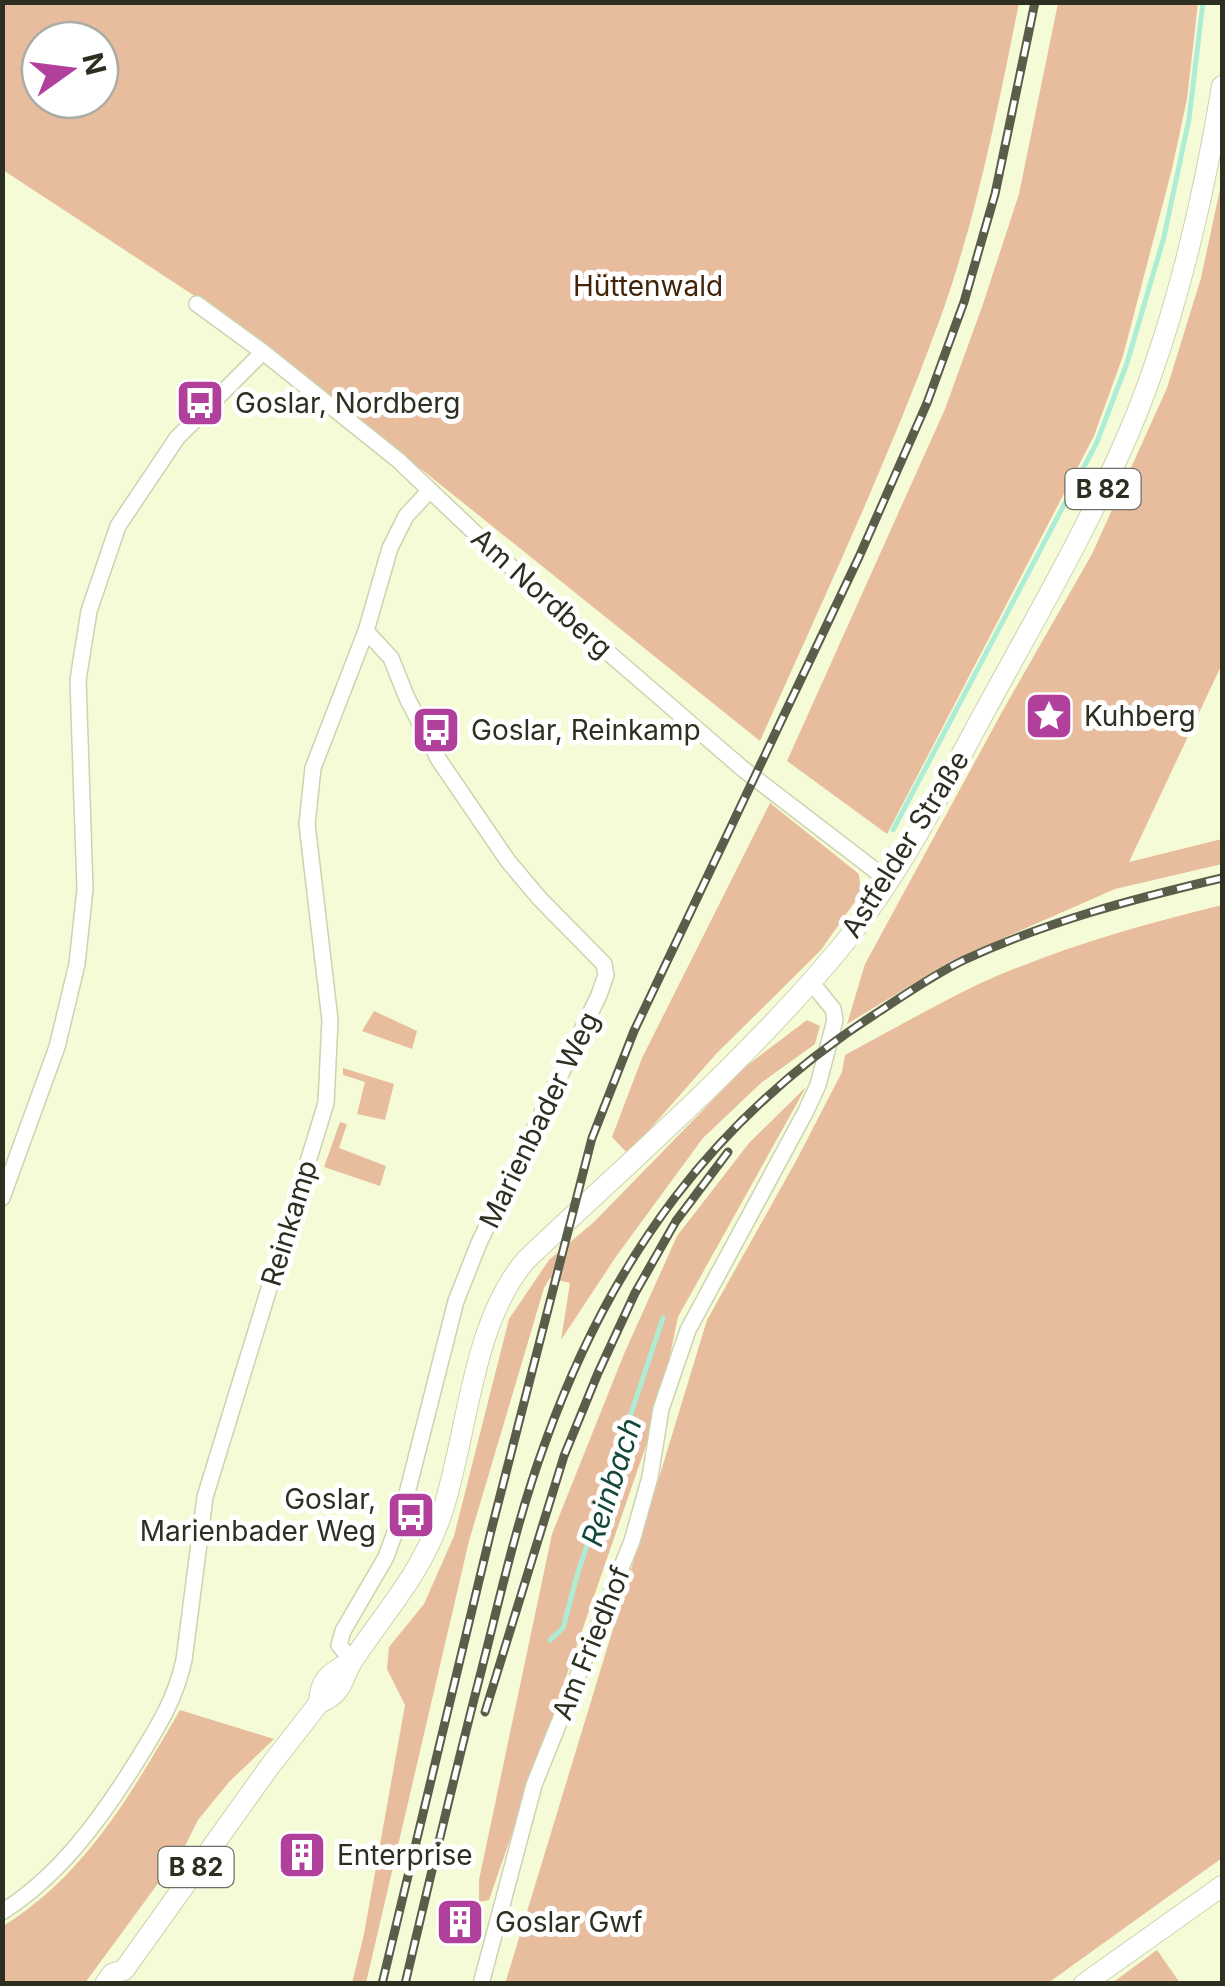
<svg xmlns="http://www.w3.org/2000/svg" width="1225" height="1986" font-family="Inter,sans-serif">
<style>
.green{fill:#e7bd9e;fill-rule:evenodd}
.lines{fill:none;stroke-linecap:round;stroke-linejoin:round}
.stream{stroke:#aeedd5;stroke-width:5}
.minor-casing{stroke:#cdd2af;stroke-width:18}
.major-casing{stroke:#cdd2af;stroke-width:22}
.minor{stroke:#fff;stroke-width:15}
.major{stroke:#fff;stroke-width:20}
.rail-casing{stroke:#5a5d4a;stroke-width:9}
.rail{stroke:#fff;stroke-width:5;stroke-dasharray:15;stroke-linecap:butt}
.labels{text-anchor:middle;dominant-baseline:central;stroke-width:10;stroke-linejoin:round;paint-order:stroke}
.shield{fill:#fff;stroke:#6c6d64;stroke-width:2.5}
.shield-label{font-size:25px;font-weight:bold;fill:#2d2f21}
.park-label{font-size:28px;fill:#422308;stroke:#fff}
.poi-label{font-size:28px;fill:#2d2f21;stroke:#fff;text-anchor:start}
.street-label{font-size:28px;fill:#2d2f21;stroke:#fff}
.water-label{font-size:30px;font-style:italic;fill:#144838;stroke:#fff}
</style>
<rect width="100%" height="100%" fill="#f6fbd7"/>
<path class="green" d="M2 3H1019C997 112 976 222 937 327 885 468 821 604 760 741L254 335 3 170ZM40 40H100V100H40Z
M1058 3H1198L1187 99 1172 169 1123 356 1094 436 887 834 787 761 945 409 983 304 1019 194Z
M1222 180V664L1129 862 1222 839V864L1115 889 949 962 847 1024 865 964 1003 710 1092 554 1167 388 1201 278Z
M770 803 859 874 861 893 821 950 716 1054 628 1154 612 1137 642 1058Z
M1222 905V1858L1048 1983 505 1984 707 1320 796 1161 842 1072 845 1055C890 1031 935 1005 981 983 1059 948 1141 925 1222 905Z
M374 1011 417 1031 412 1049 362 1031Z
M807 1020 820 1026 815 1044 761 1083 703 1138 615 1258 561 1340 570 1283 550 1278 544 1288 469 1541 366 1983H352L364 1934 405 1705 387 1669 389 1647 424 1604 454 1536 509 1319 549 1260 594 1222 745 1067Z
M343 1068 394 1084 385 1120 357 1114 365 1082 343 1075Z
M806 1087 678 1317 659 1408 489 1900 479 1902V1880L552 1534 624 1354 677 1236 749 1143Z
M340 1122 347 1124 339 1148 386 1166 380 1186 324 1167Z
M180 1710 274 1739 229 1782 198 1820 184 1848 85 1983H3V1926C86 1875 132 1792 180 1710Z
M1157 1950 1180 1983H1112Z"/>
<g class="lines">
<path class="stream" d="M893 830 1097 442 1127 363 1164 237 1189 119 1203 2
M550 1640 563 1628 578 1572 663 1318"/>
<g class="minor-casing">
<path id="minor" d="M197 304 263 352 398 460 530 585 743 769 889 881
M2 1198 57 1047 77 964 85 889 78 680 89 611 118 526 177 438 263 352
M352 1661 339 1645 343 1631 386 1557 402 1513 456 1301 479 1243 599 995 606 975 604 964 540 899 508 861 439 760 407 698 391 658 366 631
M2 1912C59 1876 100 1820 135 1764 157 1728 175 1701 184 1660L205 1497 326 1103 330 1020 307 824 313 768 366 631 390 548 406 516 430 490
M481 1984 534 1785 632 1541 650 1477 661 1409 688 1330 806 1111 818 1085 835 1020 833 1009 811 982"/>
</g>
<g class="major-casing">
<path id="major" d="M319 1703C320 1677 331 1673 352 1661
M105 1984 112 1974 124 1970 270 1766 319 1703C346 1692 341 1677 355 1657 389 1607 422 1572 442 1513 468 1434 471 1324 526 1260 631 1160 743 1064 836 953 898 879 941 792 986 709 1039 612 1095 516 1137 413 1178 309 1204 196 1222 86
M1084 1984 1222 1886"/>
</g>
<use href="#minor" class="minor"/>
<use href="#major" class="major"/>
<g class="rail-casing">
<path id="rail" d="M485 1712 564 1456 598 1373 635 1293 676 1221 728 1152
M382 1984 491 1531 592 1138 634 1031 859 557 927 403 964 302 995 194 1035 2
M405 1984C430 1878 455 1773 482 1668 501 1593 518 1516 545 1443 611 1259 714 1116 880 1011 907 993 935 974 964 960 1048 921 1133 899 1222 878"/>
</g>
<use href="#rail" class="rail"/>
</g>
<defs>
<g id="bus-square" transform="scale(2.5)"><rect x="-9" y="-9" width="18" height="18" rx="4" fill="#b0409c" stroke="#fff"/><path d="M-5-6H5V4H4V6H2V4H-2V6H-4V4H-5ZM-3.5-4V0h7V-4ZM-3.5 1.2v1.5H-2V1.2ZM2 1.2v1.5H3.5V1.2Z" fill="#fff"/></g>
<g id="sight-square" transform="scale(2.5)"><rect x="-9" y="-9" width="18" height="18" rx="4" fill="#b0409c" stroke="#fff"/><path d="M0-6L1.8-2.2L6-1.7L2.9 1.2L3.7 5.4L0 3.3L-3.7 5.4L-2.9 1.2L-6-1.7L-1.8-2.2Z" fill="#fff"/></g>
<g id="building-square" transform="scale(2.5)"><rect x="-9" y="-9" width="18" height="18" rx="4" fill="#b0409c" stroke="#fff"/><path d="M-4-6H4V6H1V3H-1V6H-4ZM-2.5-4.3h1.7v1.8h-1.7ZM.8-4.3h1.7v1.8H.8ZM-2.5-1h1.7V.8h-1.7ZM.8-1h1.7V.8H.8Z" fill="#fff"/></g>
</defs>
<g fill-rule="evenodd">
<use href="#bus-square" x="200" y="403"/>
<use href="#sight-square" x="1049" y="716"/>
<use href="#bus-square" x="436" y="730"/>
<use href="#bus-square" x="411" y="1515"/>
<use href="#building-square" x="302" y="1855"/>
<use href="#building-square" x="460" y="1922"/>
</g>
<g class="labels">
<g class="shield">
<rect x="1065.5" y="469" width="75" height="40" rx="8"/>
<rect x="158.5" y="1847" width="75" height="40" rx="8"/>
</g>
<g class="shield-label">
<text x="1103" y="489">B 82</text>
<text x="196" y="1867">B 82</text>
</g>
<g class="park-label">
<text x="648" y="286">Hüttenwald</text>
</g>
<g class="poi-label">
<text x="235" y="403">Goslar, Nordberg</text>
<text x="1084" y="716">Kuhberg</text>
<text x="471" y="730">Goslar, Reinkamp</text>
<text x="376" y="1499" text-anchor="end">Goslar,<tspan x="376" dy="32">Marienbader Weg</tspan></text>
<text x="337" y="1855">Enterprise</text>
<text x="495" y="1922">Goslar Gwf</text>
</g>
<g class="street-label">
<text transform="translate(542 593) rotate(42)">Am Nordberg</text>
<text transform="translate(905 844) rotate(-58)">Astfelder Straße</text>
<text transform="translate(539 1120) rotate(-64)">Marienbader Weg</text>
<text transform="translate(289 1223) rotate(-73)">Reinkamp</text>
<text transform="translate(591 1643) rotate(-68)">Am Friedhof</text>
</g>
<g class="water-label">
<text transform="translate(611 1482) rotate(-72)">Reinbach</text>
</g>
</g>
<rect width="1225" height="1986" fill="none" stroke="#2d2f21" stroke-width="10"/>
<g transform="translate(70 70) rotate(76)"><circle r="48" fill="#ffffff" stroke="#abaca6" stroke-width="2.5"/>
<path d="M0-8L18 38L0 25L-18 38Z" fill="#b0409c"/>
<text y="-15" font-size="28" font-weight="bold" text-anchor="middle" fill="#2d2f21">N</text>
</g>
</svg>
